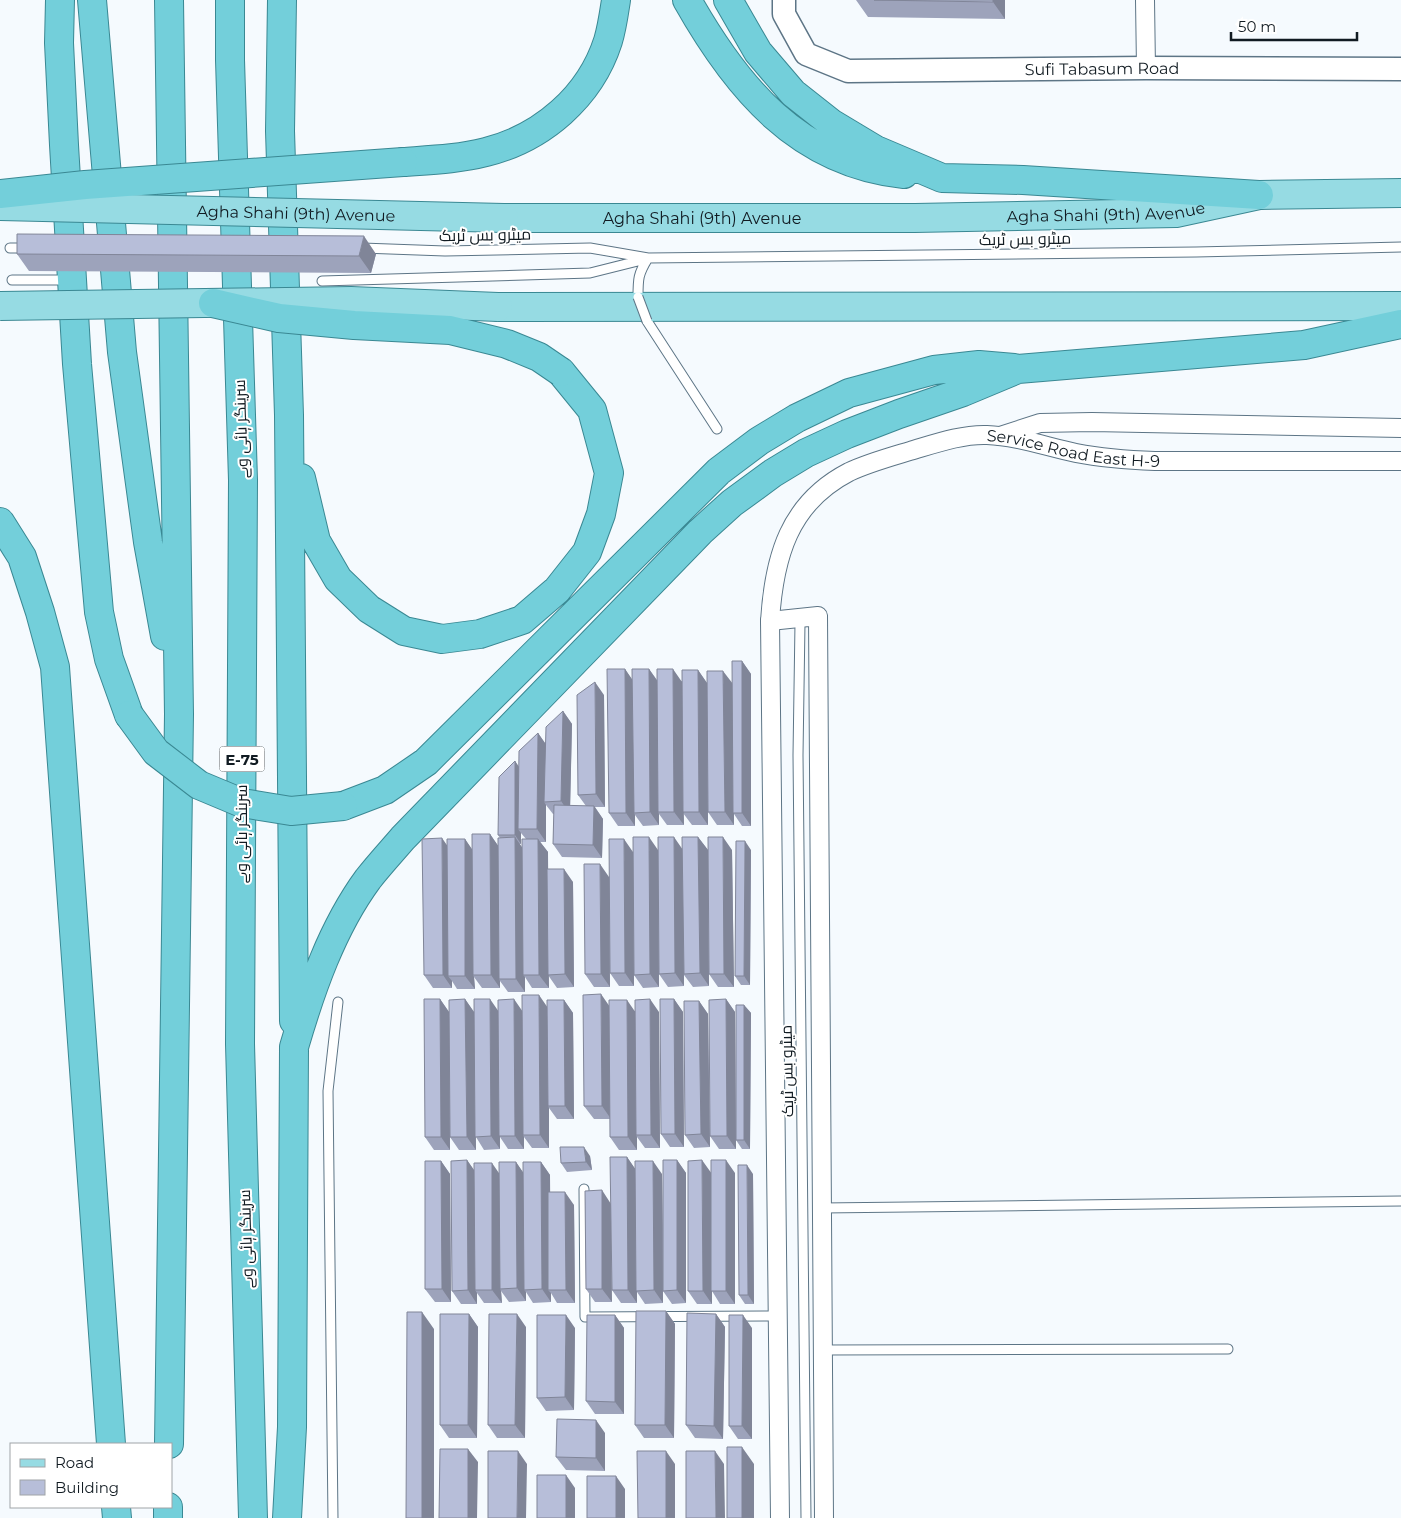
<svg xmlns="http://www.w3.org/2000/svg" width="1401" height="1518" font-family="Montserrat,Cairo,sans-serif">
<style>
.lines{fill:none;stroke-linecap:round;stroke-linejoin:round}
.service-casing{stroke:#5d7586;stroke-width:11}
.minor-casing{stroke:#5d7586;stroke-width:20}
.tertiary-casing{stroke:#5d7586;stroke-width:25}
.primary-casing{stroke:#3a8893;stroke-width:30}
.trunk-casing{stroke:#3a8893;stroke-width:30}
.service{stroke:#fff;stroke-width:9}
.minor{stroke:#fff;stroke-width:18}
.tertiary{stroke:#fff;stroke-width:22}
.primary{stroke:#96dbe3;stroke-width:28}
.trunk{stroke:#73cfda;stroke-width:28}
.service-bridge-casing{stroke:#5d7586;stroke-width:11;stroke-linecap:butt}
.primary-bridge-casing{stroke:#3a8893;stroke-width:30;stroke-linecap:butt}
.trunk-bridge-casing{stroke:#3a8893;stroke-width:30;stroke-linecap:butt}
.service-bridge{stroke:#fff;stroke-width:9}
.primary-bridge{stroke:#96dbe3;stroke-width:28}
.trunk-bridge{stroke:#73cfda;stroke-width:28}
.wall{fill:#9da3bb;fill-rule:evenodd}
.shaded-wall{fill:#808598}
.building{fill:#b7bed9;stroke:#808598}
.labels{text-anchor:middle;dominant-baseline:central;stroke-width:4;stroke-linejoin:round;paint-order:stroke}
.shield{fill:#fff;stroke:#585f64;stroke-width:1}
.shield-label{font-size:15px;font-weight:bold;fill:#111b22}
.street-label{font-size:16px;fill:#111b22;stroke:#fff}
</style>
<rect width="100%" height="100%" fill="#f5fafe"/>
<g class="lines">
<g class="service-casing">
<path id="service" d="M10 248H27
M362 248 445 251 590 248 648 258 1196 252 1401 247
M12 280H59
M322 281 590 273 646 259
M638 297C638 279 638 274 648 258
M647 321 717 429
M800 623 798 755 806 1518
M584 1189 585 1317 778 1316
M822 1208 1401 1201
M823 1350 1228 1349
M333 1518 328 1091 338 1002"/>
</g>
<g class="minor-casing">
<g id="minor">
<path d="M1145 0 1146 68"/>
<path d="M1000 436 1040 423 1092 422 1401 428"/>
<path d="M770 621 818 616 824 1518"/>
<path id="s1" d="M780 1518 770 621C774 557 789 503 849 472 868 463 890 457 910 451 934 444 962 434 987 435 1017 436 1047 447 1076 453 1102 458 1128 460 1155 461H1401"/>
</g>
</g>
<g class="tertiary-casing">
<g id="tertiary">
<path id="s2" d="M784 0V14L806 54 848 71 1146 68 1401 69"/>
</g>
</g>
<g class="primary-casing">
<g id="primary">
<path id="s3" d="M504 218H915L1176 213 1259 195 1401 193"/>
<path d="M498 307 1401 306"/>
</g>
</g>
<g class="trunk-casing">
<path id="trunk" d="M60 0 59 43 64 145 77 364 99 612 109 659 129 715
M92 0 122 352 148 542 165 636
M230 0V60L243 480 240 1044 253 1518
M282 0 280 131 289 415 294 1021
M687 0C736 87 798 163 904 174
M728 0 758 52 793 93 831 123 876 150 942 178 1023 180 1259 195
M403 162C431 160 459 159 486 152 542 138 590 97 608 41 612 28 614 13 616 0
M301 478 316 541 338 579 369 609 404 631 442 639 480 634 522 620 557 590 587 552 601 514 609 473 592 410 561 372
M0 522 22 557 40 612 55 667 111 1444
M343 806 385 790 426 762 719 471 759 441 797 418 849 393 934 370 979 365 1014 368
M169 1444 179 714 169 0
M116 1507 117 1518
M168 1518V1507
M287 1518 292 1427 294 1047C311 989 332 928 368 879 379 865 391 852 403 838L700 532 732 503 773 473 806 453 847 434 899 414 963 392 1018 369 1304 345 1401 324"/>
</g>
<use href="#service" class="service"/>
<use href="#minor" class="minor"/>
<use href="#tertiary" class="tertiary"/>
<use href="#primary" class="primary"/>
<use href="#trunk" class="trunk"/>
<g class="service-bridge-casing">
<path id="service-bridge" d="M638 297 647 321"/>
</g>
<g class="primary-bridge-casing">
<g id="primary-bridge">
<path id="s4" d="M0 206 504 218"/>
<path d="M0 306 351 301 498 307"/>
</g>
</g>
<g class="trunk-bridge-casing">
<path id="trunk-bridge" d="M0 194 85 185 403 162
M213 303 279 318 354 325 450 330 507 344 539 357 561 372
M129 715 156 752 199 785 242 803 291 811 343 806"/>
</g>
<use href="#service-bridge" class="service-bridge"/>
<use href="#primary-bridge" class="primary-bridge"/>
<use href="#trunk-bridge" class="trunk-bridge"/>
</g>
<path class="wall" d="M856 0H1005V19L868 17Z
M17 254H376L371 273 29 271Z
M742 661 751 674V826H742L734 814V825H717L708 812V825H692L683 813 684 825H667L659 814V825L643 826 635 815V826H618L609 813 625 669 632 680 649 669 657 680 682 681 698 670 707 683 733 684Z
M604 695 605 807H595L603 819 602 858 562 857 553 844 554 814H553L546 805V842H540L548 852V869L573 882 574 987 557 988 548 975 549 988H532L525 977V992H508L500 981V988H482L474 977 475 989H457L452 981V988H433L424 975 447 846 465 839 472 850 490 834 498 846 500 838 498 835 515 761 519 767 538 733 545 743 563 711 572 724 570 806H586L578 795ZM521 833 526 839 522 848 519 844H521Z
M698 837 708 850 709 986 693 987 684 975V986L668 987 659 974V987L643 988 634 975V986H619L610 973 609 929 610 987H594L585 974 609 877 633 852 682 849Z
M732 850 734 987H718L709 974Z
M751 850 750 985H741L735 976Z
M440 999 449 1012 465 999 474 1012 522 1011 547 1007 564 1000 573 1013 574 1119H557L549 1108V1148H532L524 1137V1149H508L500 1137V1149L484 1150 476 1137V1150H459L450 1137V1150H434L425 1137Z
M674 999 683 1012 684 1147H670L661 1134Z
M726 999 735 1012 736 1149H719L710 1136Z
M699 1001 708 1014 710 1147 694 1148 685 1135Z
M744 1005 751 1013 750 1149H742L736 1140Z
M609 1006 635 1011 659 1012 660 1148H645L637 1137V1150H619L610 1137V1119H594L584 1106Z
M590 1156 592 1170 567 1172 561 1163Z
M627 1157 635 1169 662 1174 663 1226 677 1160 686 1173V1303L672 1304 663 1291V1303L645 1304 637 1292V1303H621L612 1290Z
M467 1160 474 1170 499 1173 516 1162 523 1173 541 1162 550 1175V1192L574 1205 575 1303H557L551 1293V1302L533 1303 526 1292V1301L509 1302 501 1291 502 1303H484L477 1293V1304H461L452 1291Z
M441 1161 450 1174 451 1302H435L425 1289Z
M711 1173H735V1304H720L712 1291V1304H697L688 1291Z
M753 1174 754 1304H745L739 1295Z
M585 1191 612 1302H595L586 1289Z
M666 1311 675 1324 674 1438H644L635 1425Z
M469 1314 478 1327 477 1438H449L440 1425Z
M716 1314 725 1327 723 1439 695 1438 686 1425Z
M615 1315 624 1328V1414H595L586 1401Z
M526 1327 525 1438H497L488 1425Z
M575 1328 574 1410 546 1411 537 1398Z
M752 1328V1439H738L729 1426Z
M605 1433V1471L566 1470 556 1457Z"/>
<path class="shaded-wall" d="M993 0H1005V19L993 2Z
M364 236 376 254 371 273 359 256Z
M742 661 751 674V826L742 813Z
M625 669 634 682V813L635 815V826L626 813Z
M649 669 658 682V812L659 814V825L650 812Z
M673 669 682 682 684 825 674 812Z
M698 670 707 683 708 825 699 812Z
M723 671 733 684 734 825 725 812Z
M595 682 604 695 605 807 596 794Z
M563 711 572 724 570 814 561 801Z
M538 733 547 746 544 802 546 805V842L537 829Z
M515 761 521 770 518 829 521 833V844L515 835Z
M594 806 603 819 602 858 593 845Z
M490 834 499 847V979L500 981V988L491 975Z
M515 837 524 850 523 975 525 977V992L516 979Z
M649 837 658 850 659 987 650 974Z
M674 837 683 850 684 986 675 973Z
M698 837 708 850 709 986 700 973Z
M723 837 732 850 734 987 724 974Z
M442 838 451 851 448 976 452 981V988L443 975Z
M465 839 474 852 473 975 474 977 475 989 465 976Z
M538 839 548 852 549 988 539 975Z
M624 839 633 852 634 986 625 973Z
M745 841 751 850 750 985 744 976Z
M600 864 609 877 610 987 601 974Z
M564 869 573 882 574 987 565 974Z
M601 994 610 1007 611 1119 602 1106Z
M539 995 548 1008V1106L549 1108V1148L540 1135Z
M440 999 449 1012 450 1150 441 1137Z
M465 999 474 1012 476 1150 467 1137Z
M490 999 499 1012 500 1149 491 1136Z
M514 999 523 1012V1135L524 1137V1149L515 1136Z
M650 999 659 1012 660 1148 651 1135Z
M674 999 683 1012 684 1147 675 1134Z
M726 999 735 1012 736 1149 727 1136Z
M564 1000 573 1013 574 1119 565 1106Z
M627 1000 636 1013V1135L637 1137V1150L628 1137Z
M699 1001 708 1014 710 1147 701 1134Z
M744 1005 751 1013 750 1149 744 1140Z
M584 1147 590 1156 592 1170 586 1162Z
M627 1157 636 1170 637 1303 628 1290Z
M467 1160 476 1173 475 1290 477 1293V1304L468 1290Z
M677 1160 686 1173V1303L677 1290Z
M702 1160 712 1174V1304L703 1291Z
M726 1160 735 1173V1304L726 1291Z
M441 1161 450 1174 451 1302 442 1289Z
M653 1161 662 1174 663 1303 654 1290Z
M516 1162 525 1175 524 1290 526 1292V1301L517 1288Z
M541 1162 550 1175 551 1290H548L551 1293V1302L542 1289Z
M492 1163 501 1176 500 1289 501 1291 502 1303 492 1290Z
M747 1165 753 1174 754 1304 748 1295Z
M602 1190 611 1204 612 1302 602 1289Z
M565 1192 574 1205 575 1303 566 1290Z
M666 1311 675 1324 674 1438 665 1425Z
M422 1312 434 1329V1518H422Z
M469 1314 478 1327 477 1438 468 1425Z
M517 1314 526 1327 525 1438 515 1425Z
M716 1314 725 1327 723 1439 714 1426Z
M566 1315 575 1328 574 1410 565 1397Z
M615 1315 624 1328V1414L615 1402Z
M743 1315 752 1328V1439L742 1426Z
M596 1420 605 1433V1471L596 1458Z
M742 1447 754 1464V1518H742Z
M468 1449 478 1462 477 1518H468Z
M518 1451 527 1464 526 1518H517Z
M666 1451 675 1464V1518H666Z
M715 1451 724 1464 725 1518H716Z
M566 1475 575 1488V1518H566Z
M616 1476 625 1489V1518H616Z"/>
<path class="building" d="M874 0H993V2Z
M17 234 364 236 359 256 17 254Z
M732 661H742V813H733Z
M607 669H625L626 813H609Z
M632 669H649L650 812 634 813Z
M657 669H673L674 812H658Z
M682 670H698L699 812H683Z
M707 671H723L725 812H708Z
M595 682 596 794 578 795 577 695Z
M563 711 561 801 544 802 546 727Z
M538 733 537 829H518L519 751Z
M515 761V835H498L499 777Z
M554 805 594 806 593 845 553 844Z
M472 834H490L491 975H473Z
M515 837 516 979H499L498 838Z
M633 837H649L650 974 634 975Z
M658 837H674L675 973 659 974Z
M682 837H698L700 973 684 974Z
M708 837H723L724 974H709Z
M442 838 443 975H424L422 839Z
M447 839H465V976H448Z
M522 839H538L539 975H523Z
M609 839H624L625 973H610Z
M736 841H745L744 976H735Z
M584 864H600L601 974H585Z
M547 869H564L565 974 548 975Z
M601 994 602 1106H584L583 995Z
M522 995H539L540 1135H523Z
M424 999H440L441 1137H425Z
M465 999 467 1137H450L449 1000Z
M474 999H490L491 1136 475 1137Z
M514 999 515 1136H499L498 1000Z
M650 999 651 1135H636L635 1000Z
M660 999H674L675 1134H661Z
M726 999 727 1136H710L709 1000Z
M547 1000H564L565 1106H548Z
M609 1000H627L628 1137H610Z
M684 1001H699L701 1134 685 1135Z
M736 1005H744V1140H736Z
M560 1147H584L586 1162 561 1163Z
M610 1157H627L628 1290H612Z
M467 1160 468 1290 452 1291 451 1161Z
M663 1160H677V1290L663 1291Z
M702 1160 703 1291H688V1161Z
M711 1160H726V1291H711Z
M425 1161H441L442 1289H425Z
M635 1161H653L654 1290 636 1291Z
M499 1162H516L517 1288 500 1289Z
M523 1162H541L542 1289 524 1290Z
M474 1163H492V1290H475Z
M738 1165H747L748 1295H739Z
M602 1190V1289H586L585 1191Z
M548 1192H565L566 1290H548Z
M636 1311H666L665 1425H635Z
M407 1312H422V1518H406Z
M687 1313 716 1314 714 1426 686 1425Z
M440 1314H469L468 1425H440Z
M489 1314H517L515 1425H488Z
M537 1315H566L565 1397 537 1398Z
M587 1315H615V1402L586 1401Z
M729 1315H743L742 1426H729Z
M557 1419 596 1420V1458L556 1457Z
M727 1447H742V1518H727Z
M440 1449H468V1518H439Z
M488 1451H518L517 1518H488Z
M637 1451H666V1518H638Z
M686 1451H715L716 1518H686Z
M537 1475H566V1518H537Z
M587 1476H616V1518H587Z"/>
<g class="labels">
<rect class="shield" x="219.5" y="746.5" width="45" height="25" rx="4"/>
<g class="shield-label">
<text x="242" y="759">E-75</text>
</g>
<g class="street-label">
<text stroke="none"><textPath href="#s2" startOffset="359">Sufi Tabasum Road</textPath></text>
<text stroke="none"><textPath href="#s3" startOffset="602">Agha Shahi (9th) Avenue</textPath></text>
<text stroke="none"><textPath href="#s4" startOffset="296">Agha Shahi (9th) Avenue</textPath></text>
<text stroke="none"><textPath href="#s3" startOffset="198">Agha Shahi (9th) Avenue</textPath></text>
<text transform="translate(485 235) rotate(-1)">میٹرو بس ٹریک</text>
<text transform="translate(1025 239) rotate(-1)">میٹرو بس ٹریک</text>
<text transform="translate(241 429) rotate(-92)">سرینگر ہائی وے</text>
<text stroke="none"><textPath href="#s1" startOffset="1306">Service Road East H-9</textPath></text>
<text transform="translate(241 834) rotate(-90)">سرینگر ہائی وے</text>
<text transform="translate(787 1071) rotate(-91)">میٹرو بس ٹریک</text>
<text transform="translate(246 1239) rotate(-92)">سرینگر ہائی وے</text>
</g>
</g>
<rect x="10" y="1443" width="162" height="65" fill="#ffffff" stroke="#a0a4a7"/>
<rect x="20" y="1459" width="25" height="8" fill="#96dbe3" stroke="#a0a4a7"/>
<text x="55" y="1468" font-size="15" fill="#111b22">Road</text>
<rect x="20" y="1480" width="25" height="15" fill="#b7bed9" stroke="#a0a4a7"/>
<text x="55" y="1493" font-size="15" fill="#111b22">Building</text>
<path d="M1231 32v8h126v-8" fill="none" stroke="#111b22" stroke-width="2.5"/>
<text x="1238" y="32" font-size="15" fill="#111b22" stroke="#ffffff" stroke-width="4" paint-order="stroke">50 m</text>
</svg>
